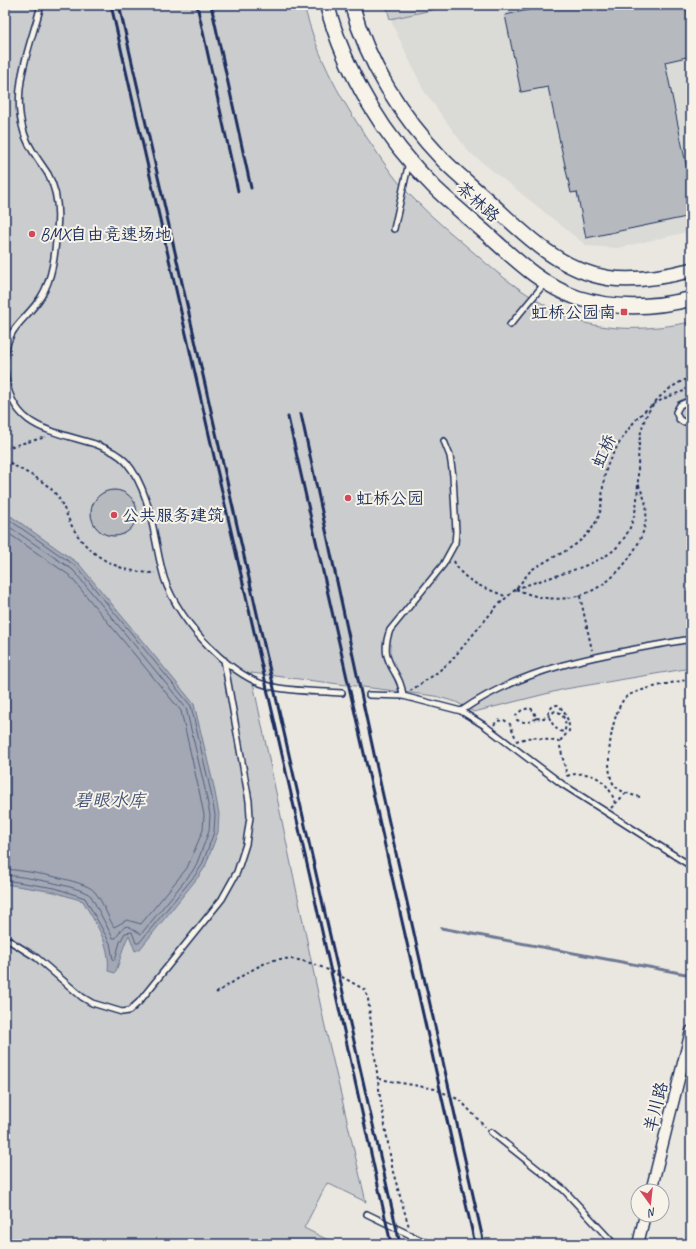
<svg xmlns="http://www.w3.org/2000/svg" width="696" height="1249" font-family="Caveat,'LXGW WenKai TC',sans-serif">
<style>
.built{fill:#dadad6}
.green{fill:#cbcccd;stroke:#737e96}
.water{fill:#a3a8b4;stroke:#6d7892}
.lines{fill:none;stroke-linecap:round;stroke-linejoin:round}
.shore{stroke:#515f80;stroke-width:1}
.stream{stroke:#6d7892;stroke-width:3}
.building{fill:#b6babf;stroke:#1b2f5e}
.lane-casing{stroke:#1b2f5e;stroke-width:8}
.street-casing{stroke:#1b2f5e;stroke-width:13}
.secondary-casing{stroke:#1b2f5e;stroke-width:17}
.path{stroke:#1b2f5e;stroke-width:2;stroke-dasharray:3 3;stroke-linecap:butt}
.lane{stroke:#f7f3e8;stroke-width:5}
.street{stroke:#f7f3e8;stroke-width:10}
.secondary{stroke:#f7f3e8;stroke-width:14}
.rail{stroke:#1b2f5e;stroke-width:3}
.path-bridge{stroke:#1b2f5e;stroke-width:2;stroke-dasharray:3 3;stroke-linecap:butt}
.poi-dot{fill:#d1495b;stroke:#f7f3e8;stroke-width:1.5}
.labels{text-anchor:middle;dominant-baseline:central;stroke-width:4;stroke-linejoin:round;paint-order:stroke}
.street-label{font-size:17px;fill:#1b2f5e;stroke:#f7f3e8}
.poi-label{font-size:17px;fill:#1b2f5e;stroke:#f7f3e8;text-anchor:start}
.water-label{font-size:18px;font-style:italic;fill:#445378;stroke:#f7f3e8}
</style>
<rect width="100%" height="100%" fill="#eae7e0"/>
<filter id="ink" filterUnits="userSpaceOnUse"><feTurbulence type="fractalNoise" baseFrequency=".025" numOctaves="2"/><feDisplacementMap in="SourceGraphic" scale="8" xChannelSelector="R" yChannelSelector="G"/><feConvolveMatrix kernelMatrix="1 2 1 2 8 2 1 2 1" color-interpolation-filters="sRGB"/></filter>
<g filter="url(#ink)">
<path class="built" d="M455 5H689L691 14V231L618 248 587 246 468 151 424 91 390 19Z"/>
<path class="green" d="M5 5H304C317 58 343 104 374 148 385 165 397 182 411 196 432 218 456 237 479 257 501 277 524 293 550 308 557 312 564 317 571 319 610 332 651 330 691 322V668L565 689 474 712 456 702 435 696 251 673 324 1022 366 1202 327 1183 304 1228 336 1244H5Z
M386 5H455L390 19Z"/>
<path class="water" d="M5 512 79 564 194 704 214 787 219 814 218 832 205 867 199 876 140 949 135 951 129 935C122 947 121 960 115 973L108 971C111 944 95 923 83 901L54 892 5 884Z"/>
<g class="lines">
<path class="shore" d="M5 517 77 567 191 706 210 788 215 815 214 832 202 865 196 874 139 943H136L132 932 125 933 120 942 115 960 113 959 110 943 85 898 55 888 5 880
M5 524 73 570 186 708 205 789 210 815 209 831 197 863 192 872 141 934C127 926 127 920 116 938H113L91 896C81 886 21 876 5 875
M5 531 69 575 181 711 199 790 204 815 203 830 187 868 141 924 127 920 114 927C107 916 103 901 94 891 85 880 21 870 5 869"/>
<path class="stream" d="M686 411 691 409
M441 928 691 975"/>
</g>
<path class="building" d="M551 5H686L691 30V56L665 62 687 169 691 168V216L586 238 577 192 571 193 548 87 521 92 505 15Z
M91 513a23 23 0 1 1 46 0a23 23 0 1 1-46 0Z"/>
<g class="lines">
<g class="lane-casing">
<path id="lane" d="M394 229 409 162
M510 325 545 283
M5 358C7 326 25 322 41 297 53 278 55 253 57 230 59 211 58 192 48 174 39 160 27 146 23 129 11 88 31 44 41 5
M5 371C10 429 50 430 95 444 106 448 118 453 126 462 151 491 153 535 162 570 171 613 227 676 269 686 292 692 318 691 342 693
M691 400 680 405 676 412 679 419 683 422 691 420
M369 695 403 696 461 711 485 726 562 784 691 866
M403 696C401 669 377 664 390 630L443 565 455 543 456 532 453 476 450 456 444 441
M461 711C529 664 612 653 691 639
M5 938 37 958 82 997 92 1003 122 1012 129 1011 139 1002 222 899 237 872 246 844 250 817 249 801 224 660
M491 1132 564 1190 614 1244
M367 1214 429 1244
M411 1235 413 1244"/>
</g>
<g class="street-casing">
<path id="street" d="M651 1191 691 1031
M638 1244 645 1215"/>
</g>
<g class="secondary-casing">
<path id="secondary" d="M327 5C345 73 385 139 435 188 452 204 470 219 487 234 515 259 542 286 578 298 616 310 653 308 691 299
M352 5C367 63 402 117 443 160 460 177 479 192 497 209 528 238 563 271 608 278 636 282 664 277 691 270"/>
</g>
<path class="path" d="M5 448 46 437
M5 459C20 471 40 477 53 491 63 501 66 516 73 528 90 558 121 573 155 573
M454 561C463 583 487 588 507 597
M516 589C543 578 598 567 617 547 666 495 600 416 691 377
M516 589C561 610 604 596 631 555 641 541 648 524 646 506 645 498 641 491 638 483
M580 596 592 650
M410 691 434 675 450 662 497 606 516 589 531 570 548 560
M536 718C530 723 524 723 517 720L516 715 522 710 530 708 534 711 536 718C546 719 547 717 555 711 564 712 568 725 564 732 555 731 551 722 548 714 551 708 552 705 558 705 565 711 570 722 569 731L559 742
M494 725 497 721 504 720 510 724 516 739
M516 741 532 737 559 742 567 776
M567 776C590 768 610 781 615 804
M640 797C631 795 621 792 615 786 602 772 612 709 626 697 637 689 676 682 691 679
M611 808 626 793
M216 993C234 982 251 968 271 961 300 951 341 976 365 990L368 999 380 1097 393 1172 409 1227
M379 1079 435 1089 460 1100 485 1127"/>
<use href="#lane" class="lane"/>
<use href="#street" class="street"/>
<use href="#secondary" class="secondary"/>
<path class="rail" d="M111 5 310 877 391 1244
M119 5 400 1244
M197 5 238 191
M211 5 251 188
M301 414 382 791 484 1244
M288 417 475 1244"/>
<path class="path-bridge" d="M548 560C567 551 587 540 597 520 604 506 601 490 605 475 607 462 614 452 620 442 640 410 655 399 691 389"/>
</g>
</g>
<g class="poi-dot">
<circle cx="32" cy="234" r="4"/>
<rect x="620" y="308" width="8" height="8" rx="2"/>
<circle cx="348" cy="498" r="4"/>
<circle cx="114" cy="515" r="4"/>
</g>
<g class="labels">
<g class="street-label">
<text transform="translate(478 202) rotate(42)">茶林路</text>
<text transform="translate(604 451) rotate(-65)">虹桥</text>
<text transform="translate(656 1107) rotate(-76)">羊川路</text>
</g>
<g class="poi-label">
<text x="40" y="234">BMX自由竞速场地</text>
<text x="616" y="312" text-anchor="end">虹桥公园南</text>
<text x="356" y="498">虹桥公园</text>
<text x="122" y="515">公共服务建筑</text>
</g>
<g class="water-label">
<text x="110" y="800">碧眼水库</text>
</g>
</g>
<rect width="696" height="1249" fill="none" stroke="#f7f3e8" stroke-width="20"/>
<rect x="10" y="10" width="676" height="1229" fill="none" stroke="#1b2f5e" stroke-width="1.5" filter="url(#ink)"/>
<g transform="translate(650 1203) rotate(165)"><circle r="19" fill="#f7f3e8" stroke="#9fa5b1"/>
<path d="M0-3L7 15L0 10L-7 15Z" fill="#d1495b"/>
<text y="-6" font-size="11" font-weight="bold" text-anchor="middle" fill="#1b2f5e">N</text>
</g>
</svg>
